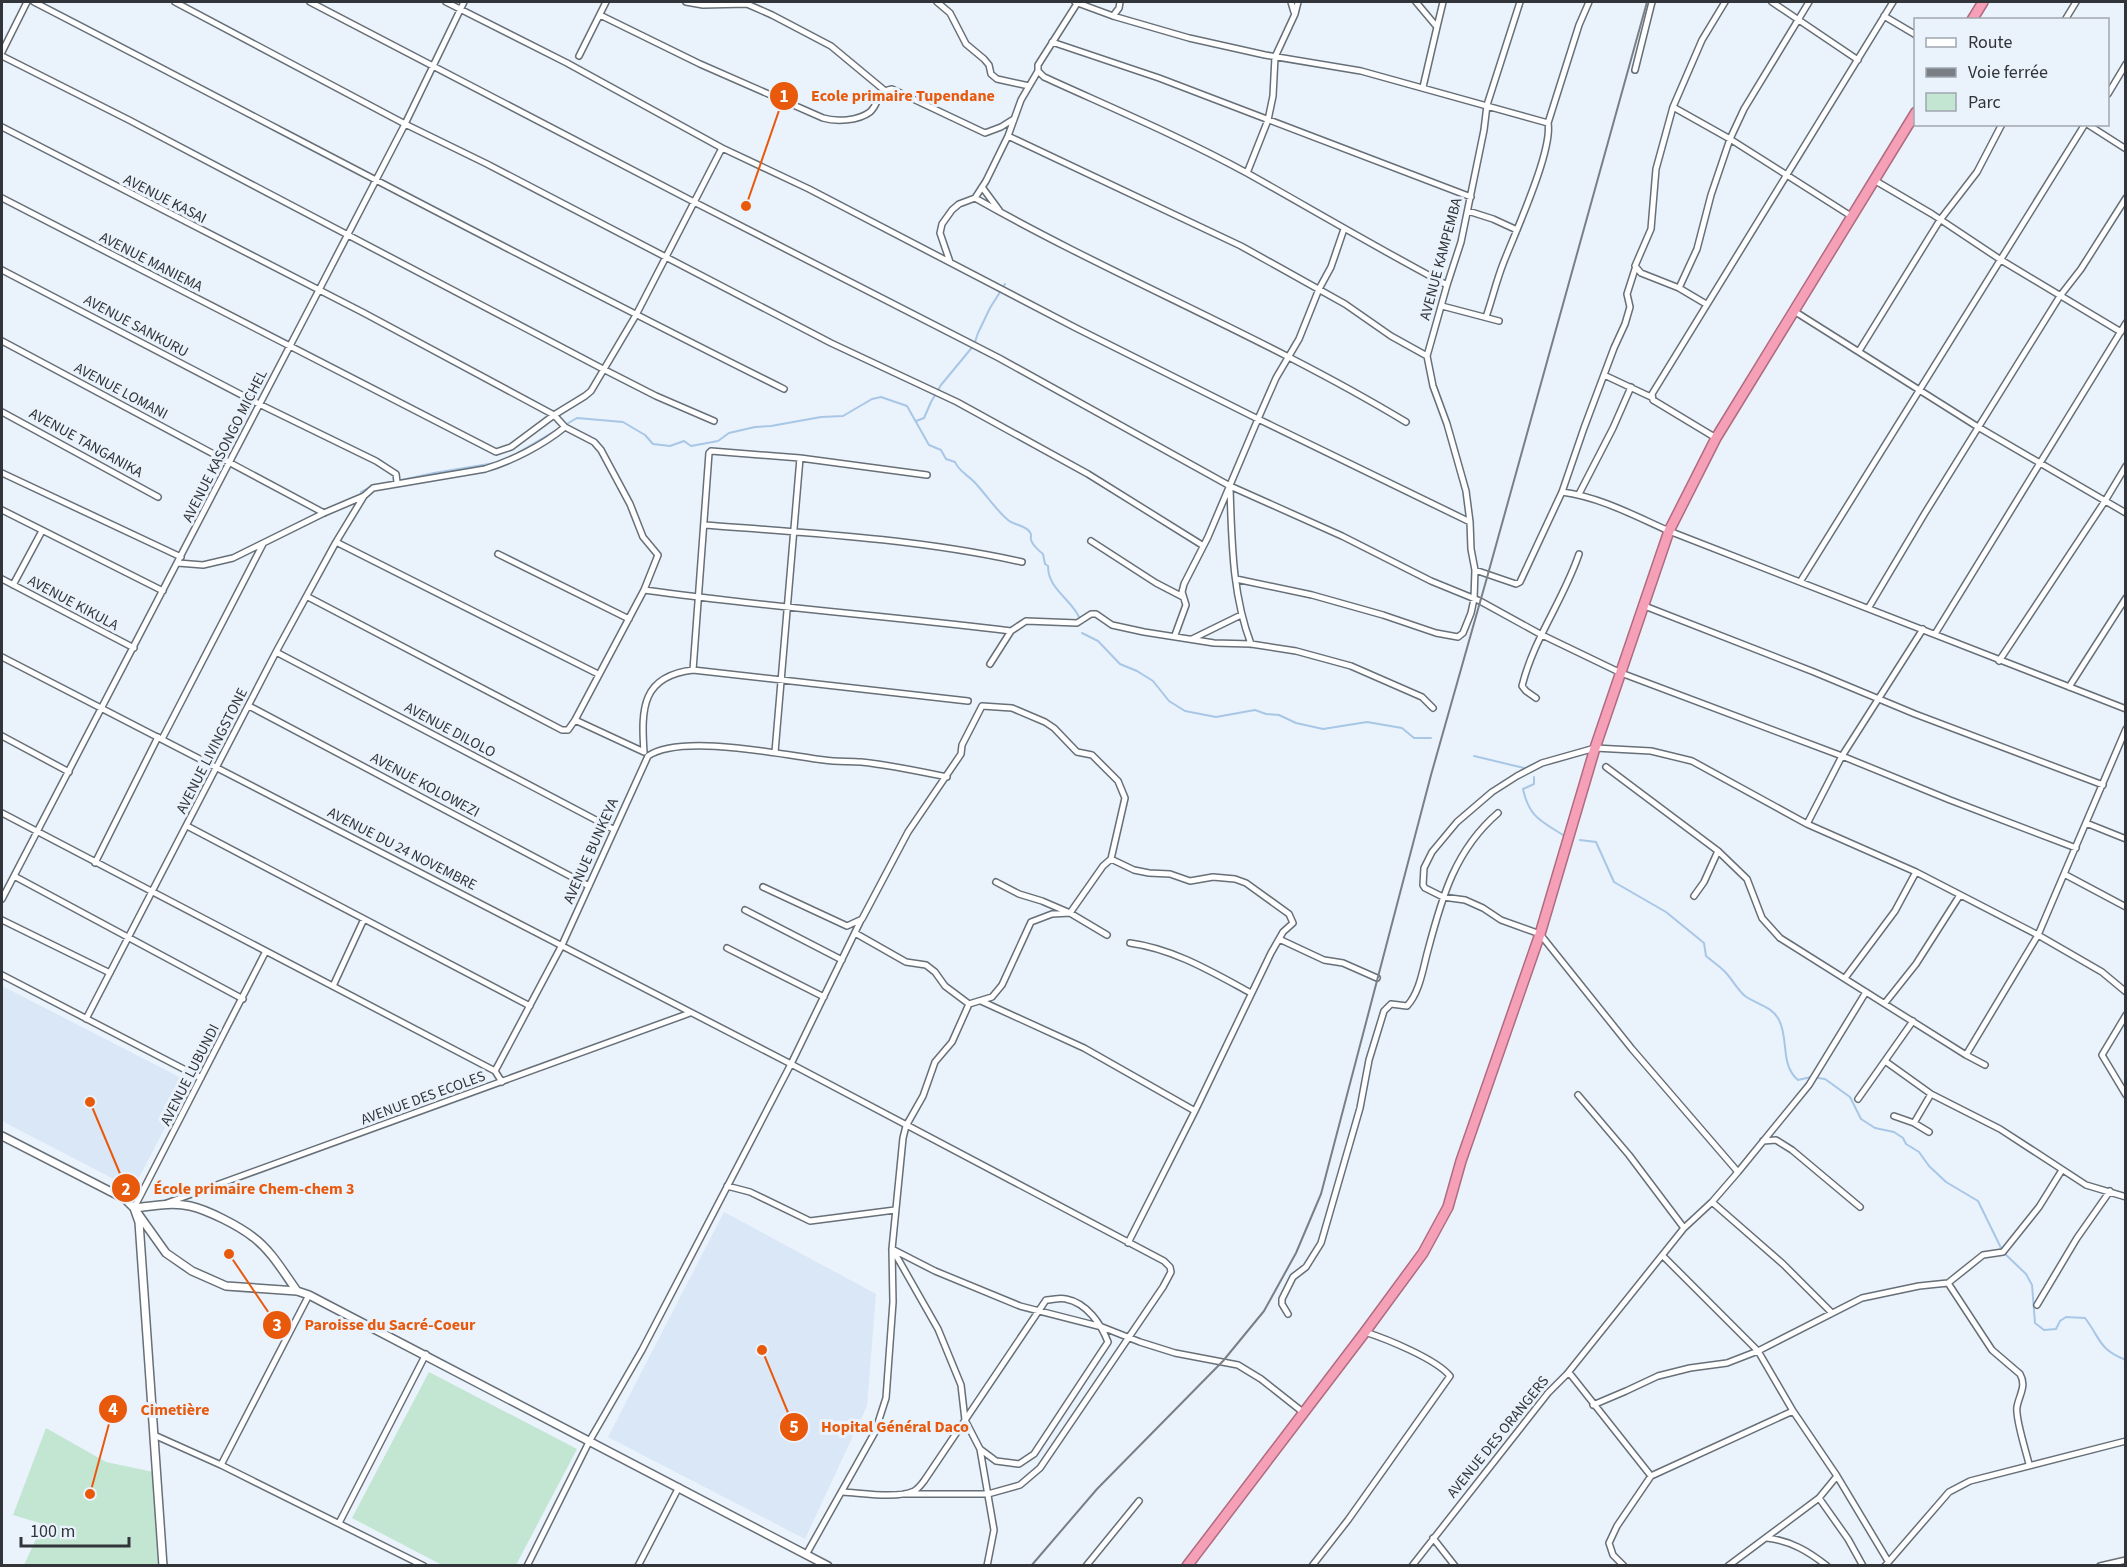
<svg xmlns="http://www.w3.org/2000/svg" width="2127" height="1567" font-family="'Source Sans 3',sans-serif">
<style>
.built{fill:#dae7f7}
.green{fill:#c2e6d2}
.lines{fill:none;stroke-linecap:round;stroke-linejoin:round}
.stream{stroke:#a8c7e6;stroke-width:2}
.minor-casing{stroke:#676f77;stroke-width:8}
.tertiary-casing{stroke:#676f77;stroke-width:10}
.trunk-casing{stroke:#af6b7f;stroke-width:12}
.minor{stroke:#fff;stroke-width:5}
.tertiary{stroke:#fff;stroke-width:7}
.trunk{stroke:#f6a0b7;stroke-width:9}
.rail{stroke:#7a7f85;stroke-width:2}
.labels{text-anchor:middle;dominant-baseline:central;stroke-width:6;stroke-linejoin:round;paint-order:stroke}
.street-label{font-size:15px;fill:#313438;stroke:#eaf2fc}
.leader{fill:none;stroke:#e8590c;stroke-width:2}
.callout-dot{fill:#e8590c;stroke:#eaf2fc;stroke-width:2}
.mark-label{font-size:18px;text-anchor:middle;font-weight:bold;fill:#fff}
.callout-label{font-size:16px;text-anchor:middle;font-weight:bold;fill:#e8590c;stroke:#eaf2fc;stroke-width:6;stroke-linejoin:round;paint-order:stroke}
</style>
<rect width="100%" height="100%" fill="#eaf2fc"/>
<path class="built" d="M2 986 189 1082 133 1189 2 1121Z
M724 1212 876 1294 867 1406 805 1539 608 1437Z"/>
<path class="green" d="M429 1372 577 1449 516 1565H442L352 1518Z
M46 1428 106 1462 158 1473 160 1565H24L43 1524 13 1515Z"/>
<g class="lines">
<path class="stream" d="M916 421 924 418 931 402 941 385 974 345 978 333 990 308 1005 284
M509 458 577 418 623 422 645 435 653 444 670 446 684 441 691 446 718 441 729 433 755 427 771 426 821 417 843 416 872 399 881 397 907 406 929 445 941 450 946 459 955 462C959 472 970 476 977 485 988 497 996 510 1008 520 1014 525 1024 525 1029 531 1033 536 1030 534 1031 540 1033 546 1038 550 1043 554L1045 564 1048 566C1048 590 1072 599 1080 619
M374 486 434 473 495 463
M361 492 369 488
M1082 633 1098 641 1120 664 1137 671 1153 681 1169 701 1185 711 1216 717 1255 710 1266 714 1279 715 1296 723 1323 729 1367 722 1402 728 1414 738H1431
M1474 756 1524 768
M1534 777V784L1523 789C1529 817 1541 821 1563 835
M1580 840 1596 842 1614 882 1666 912 1704 943 1706 956C1713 962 1721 967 1727 974 1733 981 1738 990 1745 996 1756 1004 1772 1006 1779 1020 1789 1039 1780 1065 1798 1080L1811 1077 1825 1079 1850 1097 1861 1119 1875 1128 1894 1132 1903 1138 1906 1144 1919 1152 1929 1166 1946 1182 1978 1201 2003 1252 2026 1274 2032 1285 2035 1323 2044 1330 2056 1329 2060 1321 2066 1317 2085 1318C2101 1339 2098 1349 2126 1360"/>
<g class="minor-casing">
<path id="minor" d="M34 2C284 131 532 264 784 389
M175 2 405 124 487 164 831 343 957 402 1088 474 1202 545
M310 2 694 202 999 358 1230 486 1342 536 1431 581 1480 601 1540 634 1621 673 1842 756 1950 800 2076 848
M446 2 567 63 722 148
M686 2 703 5 747 4 772 15 831 46 884 90
M937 2 950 13 966 44 984 59 989 65 991 74 997 79 1029 86
M1075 2 1113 16 1189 38 1265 55 1361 71 1548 123 1579 25 1589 2
M1078 2 1038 65V71L1044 77C1112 108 1181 137 1247 173 1313 210 1379 249 1447 285
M1291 2 1294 12
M1416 2 1437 27 1423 87
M1772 2 1858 60
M600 15 700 64 823 118C836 122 858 121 870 112 880 103 875 92 892 89L985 133 1001 127 1012 120
M1113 16 1119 8 1120 2
M1884 16 1916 35
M2065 20 2076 2
M1437 27 1443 2
M1052 42 1159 78 1471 197
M2 52 27 2
M2 56 129 120 603 369 656 396 714 421
M579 56 606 2
M1635 70 1652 2
M2108 94 2126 64
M1673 107 1730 139 1851 216
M2087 124 2126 149
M2 127 364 313 554 415 565 427 594 442 601 450 630 504 643 537 658 555 644 590
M1008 136 1241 246 1345 304 1391 336 1427 356
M1247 173 1268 120 1273 96 1275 57 1295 14 1298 2
M1874 180 1932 214 2001 260 2121 332
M982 187 999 210
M2 198 496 452 511 447 554 415 585 396 591 391 636 315 722 148 809 189 1076 328 1258 419 1276 378 1299 339 1319 289 1331 267 1344 229
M975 198C1116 278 1267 338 1406 422
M1468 211 1493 219 1517 230
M950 262 940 233 942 224 952 210 959 204 975 198 986 181 1008 136 1021 100 1038 71
M2 270 259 404 376 461 396 474 397 482
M1679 288 1697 249 1711 195 1730 139 1744 109 1809 2
M1706 304 1679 288 1641 273 1635 266 1651 229 1656 169 1673 107 1702 40 1725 2
M1442 306 1499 321
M1794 311 1978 427 2126 513
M1486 317C1492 300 1496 282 1503 264 1514 235 1553 151 1548 123
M2 341 324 513
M1859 351 1940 220 1977 172 2002 124
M1604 375 1651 397
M2 412 158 497
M1716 438 1653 400 1652 394 1893 2
M2 473 181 557
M1230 489C1232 542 1232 594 1251 644
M1562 492C1600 497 1635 516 1669 531L2126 709
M1579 494 1613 428 1631 387
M2 510 163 591
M705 525C810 533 919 539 1022 562
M1091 541 1156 583 1183 597
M336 542 598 674
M498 554 629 619
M178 563 203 565 233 558 324 513 364 496 373 488 485 469C512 461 543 445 565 427
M1475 570 1516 584 1520 582 1562 492 1584 428 1614 348 1625 324 1630 307 1627 294 1635 269
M2 579 134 648
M1236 579 1312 595 1383 615 1436 633 1458 637 1463 633 1471 613 1474 599 1475 570 1471 549 1470 522 1466 491 1447 424 1433 386 1427 356 1447 285 1461 242 1484 130 1487 105 1520 2
M1800 582 2085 124
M13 585 42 531
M308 597 562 730H568L575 720 644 590C766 607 888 616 1011 631L1026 621 1077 623 1091 614H1096L1112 625 1144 632 1214 643 1251 644 1296 651 1351 666 1422 697 1433 708
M1642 605 1814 672 1915 714 2103 785
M1869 607 1925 513 2060 296 2081 269 2126 198
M1935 634 2126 323
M1175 635 1186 605 1182 592 1184 584 1208 537 1258 419 1470 522
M1192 639 1241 615
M276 652 613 829
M2 657 791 1064 1164 1261 1170 1267 1171 1272 1163 1287 1040 1468 1020 1485 988 1494H904
M1999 661 2105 501 2126 466
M990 664 1011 631
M693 670 709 453 711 451 800 458 927 475
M2069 687 2126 598
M1536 698 1526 691 1522 686C1534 638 1563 601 1579 554
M249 706 589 886
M575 720 644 752
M2126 729 2064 874 2126 907
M2 736 69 772
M162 739 263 544
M644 752C641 708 642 676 693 670L968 701
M775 752 800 458
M1606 767 1718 851 1747 879 1762 918 1780 938 1966 1055 1985 1065
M2 813 495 1071 502 1082
M2086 823 2126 839
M1807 824 1842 756 1923 629
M187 826 530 1006
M1111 859 1134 870 1149 873 1170 874 1190 881 1213 877 1235 879 1246 883 1289 914 1293 923 1283 932 1271 953 1195 1111 1128 1243
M95 863 158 737
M14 876 243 999
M996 882 1019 894 1042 901 1070 913 1107 935
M763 887 847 926 862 919 908 832 961 754 962 745 982 706 1012 708 1045 722 1054 728 1077 752 1092 755 1118 781 1125 798 1111 859 1103 866 1070 913 1052 914 1031 922 1002 985 992 997 969 1004 945 986 935 972 926 965 906 962 855 933
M1694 896 1704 882 1718 851
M2 899 319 290 405 124 464 2
M745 910 842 960
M2 920 110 973
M1279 939 1324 960 1343 963 1377 978
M1130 943C1174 949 1212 972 1251 993
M727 948 824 997
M2 975 201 1078
M1845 978 1895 911 1916 872
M333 986 364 919
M981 1001 1084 1048 1195 1111
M1885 1003 1916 964 1960 895
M2126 1015 2102 1055 2126 1095
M86 1019 276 652 336 542 364 496
M1966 1055 2038 935 2064 874
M1885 1061 1931 1094 2000 1129 2086 1185 2126 1197
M495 1071 562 945 648 756C681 733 784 755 824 760 836 762 849 761 861 762 890 765 918 771 947 777
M1578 1095 1629 1155 1684 1228
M1858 1099 1913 1021
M1894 1116 1914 1123
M1929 1132 1914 1123 1931 1094
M1763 1141 1776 1140 1792 1150 1860 1207
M1738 1172 1809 1085 1866 992
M727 1186 750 1192 810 1221 895 1210
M1712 1202 1783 1264 1832 1313
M167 1203 690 1013
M134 1208 266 951
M892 1249 935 1271 1020 1306 1102 1327 1140 1342 1175 1353 1238 1365 1261 1379 1304 1413
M893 1250 938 1329 961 1385 965 1420 980 1449 994 1530 987 1566
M2037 1305 2077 1238 2110 1191
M1288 1314 1282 1304V1299L1293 1277 1306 1267 1321 1243 1360 1108 1369 1060 1384 1011 1391 1004 1407 1006C1420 992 1423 968 1428 950 1442 897 1455 850 1498 813
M1567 1374 1571 1375 1651 1476
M1593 1405 1626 1391 1658 1376 1690 1368 1727 1363 1758 1351 1663 1256
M1793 1411 1758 1351 1862 1298 1919 1286 1948 1283
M154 1435 221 1465 424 1566
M2029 1464C2026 1451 2015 1418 2017 1407 2019 1395 2027 1386 2020 1374L1992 1350 1948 1283 1983 1255 2003 1252 2039 1207 2062 1170
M221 1465 309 1295
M843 1492C862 1493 897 1499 914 1491 918 1489 921 1485 924 1481L1046 1300C1052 1300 1060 1297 1066 1299 1087 1303 1101 1324 1108 1342L1034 1454 1019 1464 996 1461 980 1449
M1819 1498 1848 1539 1863 1566
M339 1523 426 1354
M1433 1538 1455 1566
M1767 1538C1791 1541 1808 1551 1827 1566
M807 1553 875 1432 886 1398 893 1302 892 1249 903 1138 906 1126 923 1096 935 1062 952 1042 969 1004
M527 1566 590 1440 642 1350 791 1064 861 920
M638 1566 679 1487
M1086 1566 1139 1501
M1312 1566 1348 1520 1450 1376C1436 1359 1387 1339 1365 1332
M1412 1566 1548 1393 1567 1374 1684 1228 1712 1202 1738 1172 1632 1049 1540 934 1501 920 1483 908 1465 900 1443 897 1425 888 1423 885 1424 868 1432 852 1457 822 1492 792 1517 776 1542 763 1595 748 1651 751 1692 761 1807 824 1916 872 2038 935 2102 972 2126 992
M1624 1566 1613 1555 1609 1543 1617 1526 1651 1476 1793 1411 1837 1476 1888 1561
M1728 1566 1819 1498 1837 1476
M1885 1566 1949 1492 1970 1481 2126 1441
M2100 1566 2126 1560"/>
</g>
<g class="tertiary-casing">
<path id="tertiary" d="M2 1136 125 1199 134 1208 139 1222 163 1566
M297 1291C284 1273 271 1250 253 1237 239 1226 208 1210 190 1206 172 1202 152 1206 134 1208L166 1253 192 1271 226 1286 297 1291 309 1295 828 1566"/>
</g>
<g class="trunk-casing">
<path id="trunk" d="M1972 20 1983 2
M1187 1566 1365 1332 1423 1253 1448 1207 1461 1161 1540 934 1595 748 1669 531 1716 438 1916 112"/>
</g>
<use href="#minor" class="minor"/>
<use href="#tertiary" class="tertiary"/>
<use href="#trunk" class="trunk"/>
<path class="rail" d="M1031 1566 1097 1489 1223 1361 1264 1311 1296 1253 1321 1194 1431 775 1488 574 1647 2"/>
</g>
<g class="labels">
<g class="street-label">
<text transform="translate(165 199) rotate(27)">AVENUE KASAI</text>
<text transform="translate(1441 259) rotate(-75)">AVENUE KAMPEMBA</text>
<text transform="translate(151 262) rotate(27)">AVENUE MANIEMA</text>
<text transform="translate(136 326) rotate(28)">AVENUE SANKURU</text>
<text transform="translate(121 391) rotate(28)">AVENUE LOMANI</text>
<text transform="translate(86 443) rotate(29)">AVENUE TANGANIKA</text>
<text transform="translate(225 446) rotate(-63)">AVENUE KASONGO MICHEL</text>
<text transform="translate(73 603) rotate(28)">AVENUE KIKULA</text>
<text transform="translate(450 730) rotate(28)">AVENUE DILOLO</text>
<text transform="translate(212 751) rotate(-63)">AVENUE LIVINGSTONE</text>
<text transform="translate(425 785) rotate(28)">AVENUE KOLOWEZI</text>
<text transform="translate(402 849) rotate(27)">AVENUE DU 24 NOVEMBRE</text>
<text transform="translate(591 851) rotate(-66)">AVENUE BUNKEYA</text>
<text transform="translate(190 1075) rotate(-63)">AVENUE LUBUNDI</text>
<text transform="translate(423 1098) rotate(-20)">AVENUE DES ECOLES</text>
<text transform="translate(1498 1437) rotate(-51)">AVENUE DES ORANGERS</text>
</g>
</g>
<path class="leader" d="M746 206L784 96M90 1102L126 1188M229 1254L277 1325M90 1494L113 1409M762 1350L794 1427"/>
<g class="callout-dot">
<circle cx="746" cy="206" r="6"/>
<circle cx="90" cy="1102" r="6"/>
<circle cx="229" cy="1254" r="6"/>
<circle cx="90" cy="1494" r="6"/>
<circle cx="762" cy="1350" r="6"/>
<circle cx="784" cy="96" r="15"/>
<circle cx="126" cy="1188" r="15"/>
<circle cx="277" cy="1325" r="15"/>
<circle cx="113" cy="1409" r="15"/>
<circle cx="794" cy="1427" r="15"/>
</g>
<g class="mark-label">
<text x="784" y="102">1</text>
<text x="126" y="1195">2</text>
<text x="277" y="1331">3</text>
<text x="113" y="1415">4</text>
<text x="794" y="1433">5</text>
</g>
<g class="callout-label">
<text x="903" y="101">Ecole primaire Tupendane</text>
<text x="254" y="1194">École primaire Chem-chem 3</text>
<text x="390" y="1330">Paroisse du Sacré-Coeur</text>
<text x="175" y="1415">Cimetière</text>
<text x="895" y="1432">Hopital Général Daco</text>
</g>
<rect width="2127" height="1567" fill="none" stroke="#313438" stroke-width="6"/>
<rect x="1914" y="18" width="195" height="108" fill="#eaf2fc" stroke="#a0a6ae" stroke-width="1.5"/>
<rect x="1926" y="38" width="30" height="9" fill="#ffffff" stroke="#a0a6ae" stroke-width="1.5"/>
<text x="1968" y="48" font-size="18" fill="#313438">Route</text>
<rect x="1926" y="68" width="30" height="9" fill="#7a7f85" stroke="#a0a6ae" stroke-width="1.5"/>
<text x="1968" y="78" font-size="18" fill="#313438">Voie ferrée</text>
<rect x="1926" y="93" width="30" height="18" fill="#c2e6d2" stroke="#a0a6ae" stroke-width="1.5"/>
<text x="1968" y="108" font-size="18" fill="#313438">Parc</text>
<path d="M21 1537v9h108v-9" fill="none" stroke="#313438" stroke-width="3"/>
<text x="30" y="1537" font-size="18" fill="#313438" stroke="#eaf2fc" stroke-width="4.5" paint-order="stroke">100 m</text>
</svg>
